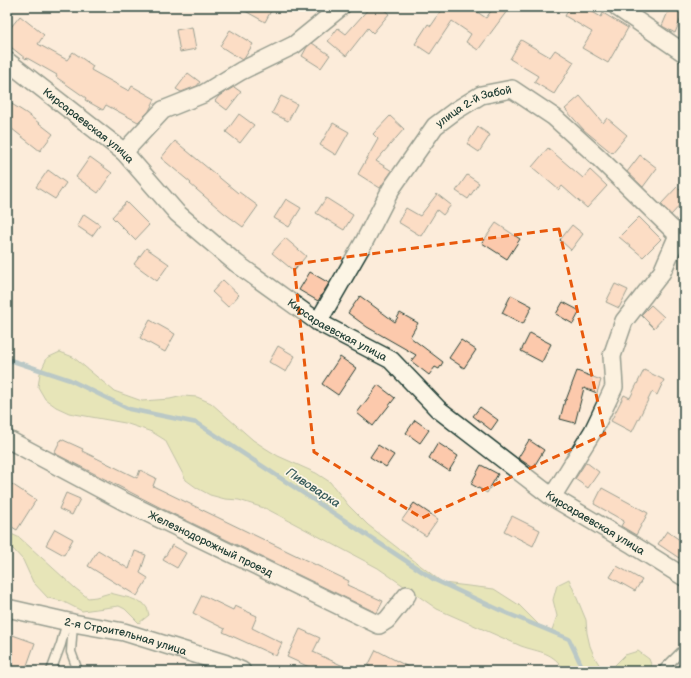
<svg xmlns="http://www.w3.org/2000/svg" width="691" height="678" font-family="'Balsamiq Sans',sans-serif">
<style>
.green{fill:#cfdc8f;stroke:#778c62}
.lines{fill:none;stroke-linecap:round;stroke-linejoin:round}
.stream{stroke:#6b9bad;stroke-width:4.5}
.building{fill:#fcc9ac;stroke:#1f3d34}
.lane-casing{stroke:#1f3d34;stroke-width:11}
.street-casing{stroke:#1f3d34;stroke-width:20}
.lane{stroke:#fcf5e5;stroke-width:8}
.street{stroke:#fcf5e5;stroke-width:17}
.marked{fill:none;stroke:#e8590c;stroke-width:3;stroke-dasharray:8 5;stroke-linejoin:round}
.labels{text-anchor:middle;dominant-baseline:central;stroke-width:3.5;stroke-linejoin:round;paint-order:stroke}
.street-label{font-size:11px;fill:#1f3d34;stroke:#fcf5e5}
.water-label{font-size:12px;font-style:italic;fill:#385c5c;stroke:#fcf5e5}
</style>
<rect width="100%" height="100%" fill="#fcecda"/>
<filter id="ink" filterUnits="userSpaceOnUse"><feTurbulence type="fractalNoise" baseFrequency=".025" numOctaves="2"/><feDisplacementMap in="SourceGraphic" scale="8" xChannelSelector="R" yChannelSelector="G"/><feConvolveMatrix kernelMatrix="1 2 1 2 8 2 1 2 1" color-interpolation-filters="sRGB"/></filter>
<g filter="url(#ink)">
<path class="green" d="M60 352 73 357 114 391 142 401 170 399 183 396 197 397 211 403 253 440 265 448 278 456 316 473 330 482 348 505 368 525 443 583 494 589 519 605 539 625 552 630 557 616 553 600 557 585 569 579 586 620 587 633 590 646 595 658 602 669 614 666 625 655 638 651 649 659 652 667 650 671H565C552 651 541 653 521 646L437 609 378 568 267 509 239 500 225 499 210 495 197 488 186 480 165 440 152 432 125 423 69 413 56 407 45 399 38 387 40 373 47 358Z
M7 532 20 538 75 588 88 598 96 597 110 593 130 598 143 603 147 608 149 615 139 623 125 609 119 606 82 611 62 601 48 598 33 582 23 560 13 549 7 545Z"/>
<g class="lines">
<path class="stream" d="M7 359 70 380 129 409 197 423 435 580 504 612 569 639 584 671"/>
</g>
<path class="building" d="M238 7H273L265 22Z
M370 7H381L389 14 373 33 368 28 346 56 328 41 338 28 346 34Z
M444 7H470L486 18 494 7H510L478 50 466 42 471 34 452 21 430 54 415 44 428 24 431 26Z
M570 7H584L601 17 603 13 628 28 608 63 582 48 592 32 565 16Z
M670 7H674L684 11 675 33 662 26Z
M20 16 44 35 38 44 67 60 73 52 93 66 91 70 129 91 132 86 155 99 149 111 138 122 106 105 103 110 85 100 86 98 56 77 57 75 27 58 26 59 7 44V32Z
M192 27 196 49 180 52 176 30Z
M230 30 253 44 244 59 242 60 220 46Z
M521 40 550 57 555 50 574 62 554 94 534 82 538 76 510 59Z
M312 43 330 55 321 68 302 56 307 47Z
M188 73 200 82 197 86 181 92 176 89Z
M234 87 241 92 227 110 215 101 219 96Z
M281 96 297 104 288 121 272 113Z
M580 96 603 123 607 118 627 135 612 153 584 130 565 109Z
M7 101 26 113 53 134 40 151 7 125Z
M239 114 254 125 240 143 226 132Z
M390 116 404 129 376 161 392 171 380 188 358 174 378 139 373 134Z
M333 123 349 132 336 155 320 145Z
M478 127 490 135 479 152 467 144Z
M175 141 238 193 239 192 258 206 243 227 224 213 190 184 191 183 161 158Z
M548 148 583 178 590 170 607 186 587 208 562 186 559 190 532 167Z
M640 155 657 168 643 187 627 172Z
M90 157 112 173 98 193 76 177Z
M48 170 66 183 55 199 36 187Z
M467 175 479 183 468 199 456 191Z
M677 187 684 194V201L671 215 661 204Z
M437 194 451 205 443 215 437 210 421 236 398 222 406 208 420 216Z
M326 198 353 215 344 230 316 213Z
M286 199 301 208 289 227 274 218Z
M126 202 149 225 135 240 112 217Z
M84 214 100 225 92 236 77 226Z
M639 217 661 239 643 257 619 237Z
M496 223 520 239 507 259 482 243Z
M572 225 583 234 571 250 560 240Z
M285 238 306 256 294 271 272 253Z
M146 248 169 264 157 281 134 264Z
M310 272 329 283 318 301 299 290Z
M223 280 239 295 228 307 212 292Z
M615 284 628 290 619 308 606 302Z
M511 295 532 306 523 324 502 313Z
M360 296 395 322 400 313 418 323 410 337 443 362 439 369 435 367 429 375 411 361 416 355 367 327 348 313Z
M563 302 580 311 573 324 556 314Z
M651 305 664 317 654 328 641 315Z
M150 320 175 334 165 352 140 338Z
M530 333 551 344 542 362 521 351Z
M461 340 476 350 464 368 449 358Z
M278 346 295 356 286 372 269 362Z
M340 357 356 368 338 395 322 384Z
M644 370 664 380 657 395 652 392 632 432 611 421 624 395 630 398Z
M577 371 601 380 597 393 584 388 575 423 560 419 565 400H566Z
M378 385 395 398 373 426 357 413Z
M480 407 498 420 491 430 473 416Z
M415 420 429 430 420 443 406 433Z
M61 439 83 449 82 451 137 478 140 470 156 478 153 486 349 581 347 585 383 601 377 613 165 510 54 453Z
M529 440 544 450 533 468 518 458Z
M438 443 458 456 449 471 429 458Z
M378 445 394 455 386 467 370 457Z
M586 462 599 472 588 488 575 479Z
M481 465 498 474 487 493 471 484Z
M7 481 36 500 17 530 7 524Z
M602 488 648 513 636 535 621 526 624 521 594 504Z
M66 493 80 499 72 515 59 509Z
M414 503 438 519 426 536 402 520Z
M512 516 540 530 533 546 504 531Z
M55 529 73 539 64 555 46 545Z
M667 531 684 543V551L679 558 658 544Z
M172 545 186 553 177 568 163 560Z
M98 550 129 569 135 551 146 555 140 573 148 578 137 596 88 566Z
M617 566 642 580 635 591 610 577Z
M202 595 233 610 235 606 257 616 252 628 282 643 276 656 223 632 225 629 193 613Z
M300 629 320 638 313 652 354 671H318L287 657Z
M7 633 35 643 25 671H7Z
M376 650 416 671H378L368 666Z"/>
<g class="lines">
<g class="lane-casing">
<path id="lane" d="M73 623 71 652 78 671
M51 671 61 644 67 621
M662 671 684 649"/>
</g>
<g class="street-casing">
<g id="street">
<path d="M617 7 684 53"/>
<path id="s1" d="M7 61 124 152 177 213 236 263 318 322 391 360 438 409 552 497 633 545 684 577"/>
<path d="M124 152 163 110 203 94 241 71 294 45 341 7"/>
<path id="s2" d="M318 322 364 242 391 189 435 126 455 111 481 95 512 89 554 117 597 156 678 235 684 228"/>
<path id="s3" d="M7 439 123 501 379 625 387 620 407 595"/>
<path d="M552 497 593 431 614 387 612 356 624 321 662 272 678 235"/>
<path id="s4" d="M7 608 73 623 124 632 224 663 242 671"/>
</g>
</g>
<use href="#lane" class="lane"/>
<use href="#street" class="street"/>
</g>
</g>
<path d="M0 0H691V678H0ZM559 229 605 434 422 518 314 452 294 264Z" fill="#fcecda" fill-opacity=".55" fill-rule="evenodd"/>
<path class="marked" d="M559 229 605 434 422 518 314 452 294 264Z"/>
<g class="labels">
<g class="street-label">
<text stroke="none"><textPath href="#s2" startOffset="273">улица 2-й Забой</textPath></text>
<text stroke="none"><textPath href="#s1" startOffset="104">Кирсараевская улица</textPath></text>
<text stroke="none"><textPath href="#s1" startOffset="428">Кирсараевская улица</textPath></text>
<text stroke="none"><textPath href="#s1" startOffset="752">Кирсараевская улица</textPath></text>
<text stroke="none"><textPath href="#s3" startOffset="229">Железнодорожный проезд</textPath></text>
<text stroke="none"><textPath href="#s4" startOffset="122">2-я Строительная улица</textPath></text>
</g>
<g class="water-label">
<text transform="translate(313 488) rotate(33)">Пивоварка</text>
</g>
</g>
<rect width="691" height="678" fill="none" stroke="#fcf5e5" stroke-width="24"/>
<rect x="12" y="12" width="667" height="654" fill="none" stroke="#1f3d34" stroke-width="1.5" filter="url(#ink)"/>
</svg>
